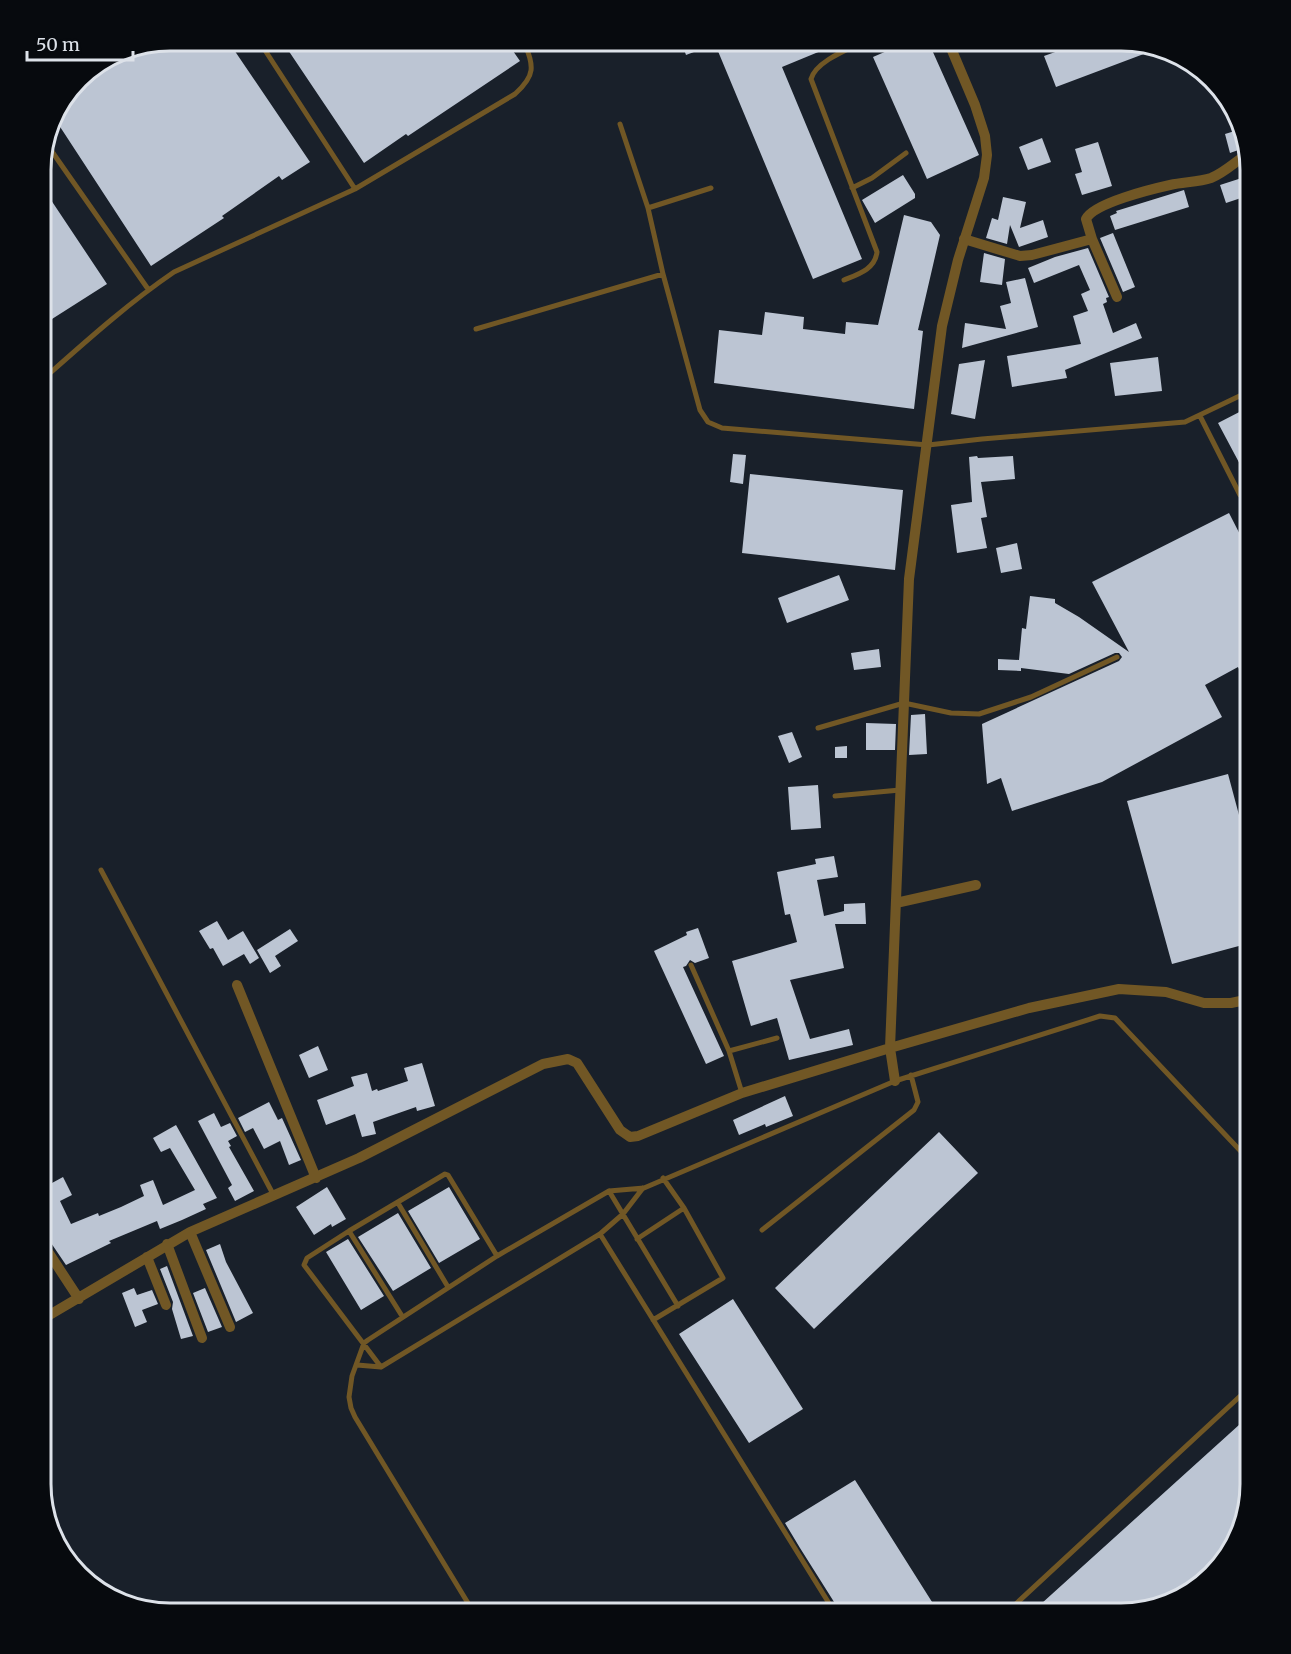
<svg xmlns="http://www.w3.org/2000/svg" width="1291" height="1654" font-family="Merriweather,serif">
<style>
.building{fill:#bcc5d3}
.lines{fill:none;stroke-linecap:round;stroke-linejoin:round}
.service{stroke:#715725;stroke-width:5}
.minor{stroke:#715725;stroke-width:10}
.rim{fill:none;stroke:#dde2e9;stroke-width:3}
</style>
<rect width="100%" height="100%" fill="#19202a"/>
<path class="building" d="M170 40 228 41 310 162 282 180 279 176 222 216 224 218 151 266 53 116 84 73 121 50Z
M282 41H506L520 61 408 136 406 134 364 163Z
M681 41H845L782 67 862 259 813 279 715 44 686 55Z
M910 41H928L979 155 927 179 873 57Z
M1086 41H1129L1157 49 1056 87 1044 56Z
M1238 130 1244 148 1230 153 1225 134Z
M1042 138 1051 162 1028 170 1019 147Z
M1098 142 1112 186 1082 195 1075 174 1082 172 1075 149Z
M903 175 915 194V198L875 223 862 200Z
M1251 175V216L1241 198 1226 203 1220 185Z
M41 185 107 284 41 326Z
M1184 190 1189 207 1115 230 1110 216 1117 213 1116 211Z
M1003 197 1026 202 1020 228 1043 220 1048 237 1019 247 1010 225 1007 244 986 238 992 218 998 220Z
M904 215 931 222 940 235 918 330 923 331 914 409 714 383 719 330 762 335 765 312 804 317 803 329 845 334 846 322 878 325Z
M1113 233 1135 287 1123 292 1100 238Z
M1088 248 1109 297 1106 298 1107 302 1103 304 1113 333 1136 323 1142 338 1065 370 1067 378 1012 387 1007 356 1081 344 1073 316 1088 311 1081 294 1090 290 1079 265 1034 283 1028 268 1055 257Z
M984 253 1005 259 1002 285 980 282Z
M1025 278 1038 327 962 348 965 323 1006 329 1000 306 1011 303 1006 282Z
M1158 357 1162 391 1115 396 1110 363Z
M985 360 975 419 951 414 959 364Z
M1251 406V485L1218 423Z
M733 454 746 455 743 484 730 482Z
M977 456 978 458 1013 456 1015 479 981 482 987 517 981 518 987 548 957 553 951 505 972 502 969 457Z
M750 474 903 490 895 570 742 553Z
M1229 513 1251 556V692L1238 667 1205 685 1222 717 1102 782 1012 811 1001 778 987 784 982 724 1119 661 1122 657 1119 653H1115L1069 674 1021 668V671L998 670V659L1019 660 1022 628 1026 629 1030 596 1055 599V603L1079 617 1129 652 1092 582Z
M1017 543 1022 569 1001 573 996 548Z
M839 575 849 600 787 623 778 598Z
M879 649 881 667 854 670 851 653Z
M925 714 927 754 909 755 911 715Z
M866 723 896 724 895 750H866Z
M792 732 802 757 789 763 778 736Z
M847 746V758H835V747Z
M1228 774 1250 856V943L1172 964 1127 801Z
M818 785 821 828 791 830 788 787Z
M834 856 838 877 817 880 824 916 844 911V904L865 903 866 924H835L844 968 790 980 810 1039 849 1029 853 1045 789 1060 777 1018 751 1026 732 961 797 942 790 914 785 915 777 872 816 864 815 859Z
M217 921 228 940 243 931 259 958 250 964 244 954 223 966 213 948 210 949 199 931Z
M698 928 709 958 695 963 690 960 686 966 683 967 724 1056 706 1064 654 951 687 935 686 932Z
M290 929 298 941 275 956 281 966 270 973 257 950Z
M318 1046 328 1070 309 1078 299 1055Z
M422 1063 435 1106 417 1111 416 1107 373 1122 376 1134 362 1137 355 1114 326 1125 317 1100 354 1086 351 1077 367 1073 372 1091 377 1089 378 1091 408 1081 404 1068Z
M785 1096 793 1116 766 1127 765 1124 739 1135 733 1120Z
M269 1102 278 1120 282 1118 301 1160 289 1165 280 1141 264 1149 253 1128 245 1132 238 1118Z
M214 1113 221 1127 230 1123 237 1136 228 1141 231 1146 229 1147 254 1191 235 1201 228 1188 232 1185 198 1121Z
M176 1125 217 1198 203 1204 206 1209 182 1220 160 1229 157 1221 109 1241 111 1243 66 1265 47 1237 41 1234V1189L63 1177 72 1195 60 1201 71 1224 98 1213 99 1216 121 1207 144 1196 140 1185 153 1180 163 1205 195 1190 170 1148 161 1152 153 1138Z
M939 1132 978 1173 814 1329 775 1288Z
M327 1187 346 1219 332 1227 331 1224 314 1235 296 1207Z
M449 1187 480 1239 439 1263 408 1211Z
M398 1213 431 1268 393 1291 358 1237Z
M348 1239 384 1296 361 1310 326 1252Z
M220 1244 226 1262 253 1313 236 1322 206 1250Z
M167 1266 193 1336 181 1339 172 1309 173 1302 160 1269Z
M134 1288 137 1295 152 1290 158 1304 142 1310 147 1322 135 1327 122 1293Z
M205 1288 222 1327 208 1332 193 1293Z
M733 1299 803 1409 749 1443 679 1334Z
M1250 1415V1484L1233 1548 1193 1592 1121 1613H1031Z
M855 1480 939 1613H841L800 1548 785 1523Z"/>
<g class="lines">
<path class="service" d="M259 41 355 189
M620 124 648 208 663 274
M46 143 148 289
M852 188 872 178 906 153
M648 208 711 188
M844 280C859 274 875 269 877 252L811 79C816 61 849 49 865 41
M476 329 663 274 700 410 708 422 722 428 928 445 982 439 1185 422 1250 391
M41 381C84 343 127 304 174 272L355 189 515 94C537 74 533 66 524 41
M1200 416 1240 495
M818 728 904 703 951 713 979 714 1031 697 1117 657
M835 796 900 790
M101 870 273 1194
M691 965 729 1051 742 1093
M729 1051 777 1038
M609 1191 678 1306
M398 1203 448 1287
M762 1230 914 1110 918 1102 911 1075
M349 1231 402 1316
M600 1234 835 1613
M637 1239 684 1208
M653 1320 723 1278 684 1208 663 1178
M357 1365 381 1367 600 1234 623 1214 643 1188
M381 1367 304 1265 307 1258 349 1231 445 1174 448 1175 497 1256
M474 1613 355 1417 351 1408 349 1397 352 1376 364 1343 368 1340 497 1256 609 1191 644 1188 895 1081 1100 1016 1115 1018 1250 1161
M1006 1613 1250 1387"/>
<path class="minor" d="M964 239 1020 256 1032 255 1092 239 1086 219C1094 203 1152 189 1170 185 1184 182 1199 182 1211 178 1224 173 1235 162 1246 155
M1092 239 1117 297
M896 903 976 885
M237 985 316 1178
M895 1081 890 1048 1029 1008 1119 989 1166 992 1204 1003H1231L1250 999
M190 1232 230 1327
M41 1241 79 1299
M167 1244 202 1338
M147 1257 166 1305
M41 1320 190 1232 359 1158 543 1064 568 1059 577 1063 620 1130 630 1137 638 1136 742 1093 890 1048 909 579 942 326 958 260 984 178 987 155 985 136 975 105 948 41"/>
</g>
<path d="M0 0H1291V1654H0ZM170 51H1121A119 119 0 0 1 1240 170V1484A119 119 0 0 1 1121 1603H170A119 119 0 0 1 51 1484V170A119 119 0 0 1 170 51Z" fill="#070a0e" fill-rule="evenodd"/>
<path class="rim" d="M170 51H1121A119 119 0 0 1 1240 170V1484A119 119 0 0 1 1121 1603H170A119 119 0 0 1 51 1484V170A119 119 0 0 1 170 51Z"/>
<path d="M27 51v9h106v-9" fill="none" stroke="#dde2e9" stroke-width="3"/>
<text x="36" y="51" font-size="18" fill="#dde2e9" stroke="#070a0e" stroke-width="4.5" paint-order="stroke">50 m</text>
</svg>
